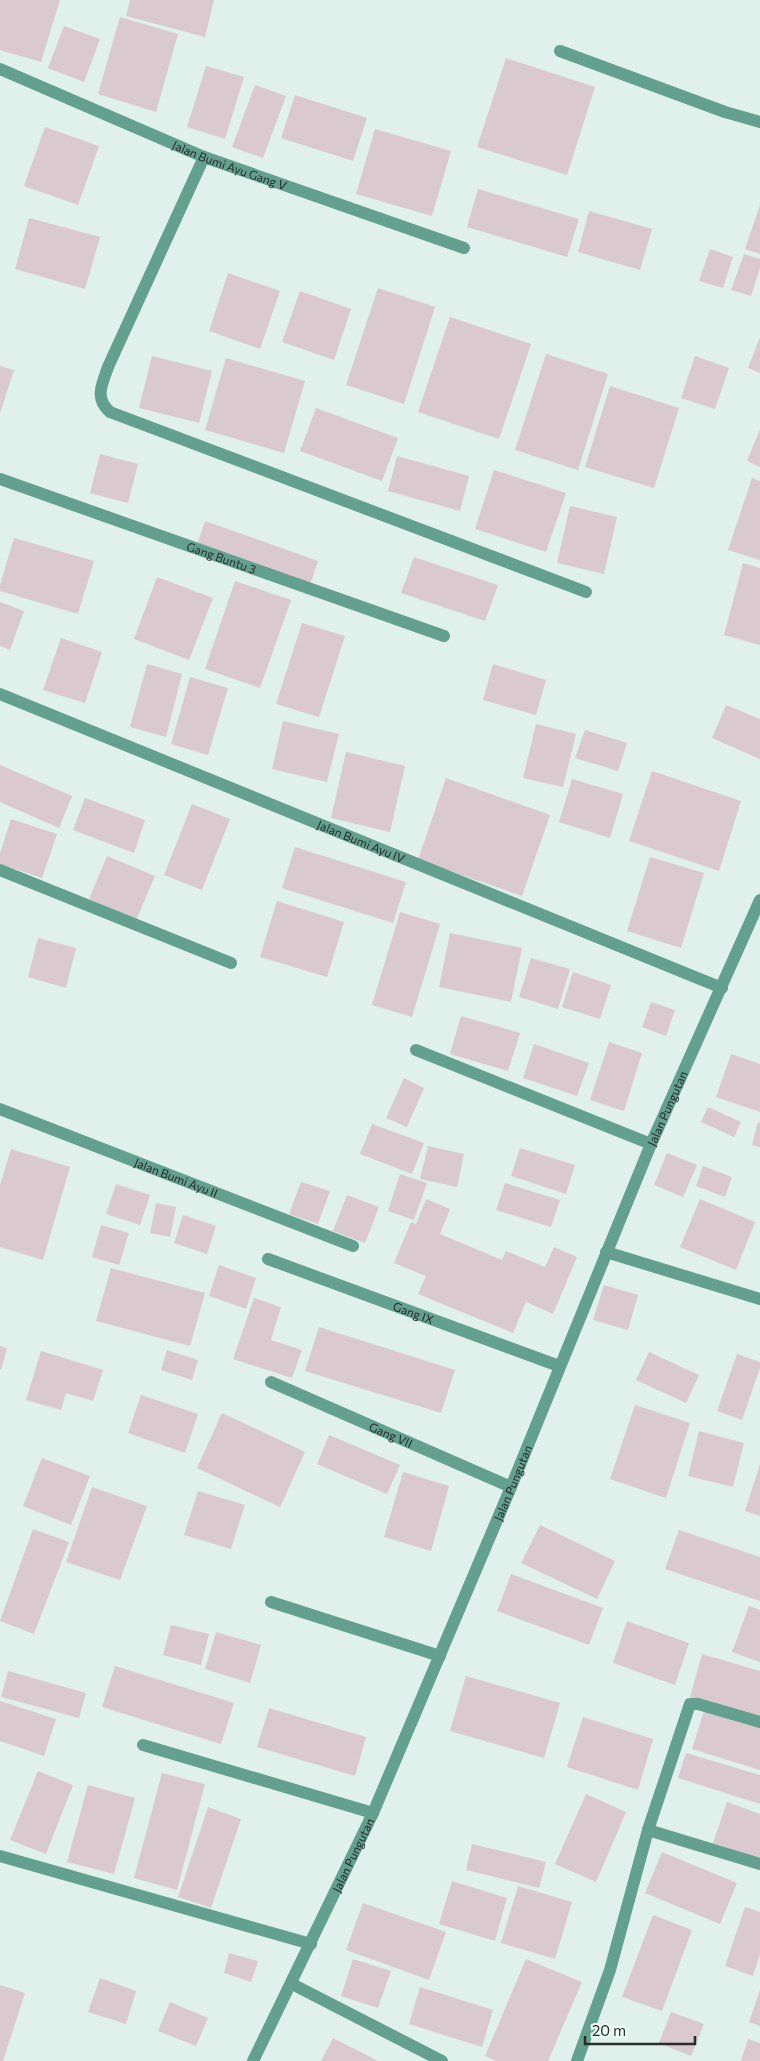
<svg xmlns="http://www.w3.org/2000/svg" width="760" height="2061" font-family="Commissioner,sans-serif">
<style>
.building{fill:#dacacf}
.lines{fill:none;stroke-linecap:round;stroke-linejoin:round}
.minor{stroke:#64a090;stroke-width:12}
.labels{text-anchor:middle;dominant-baseline:central;stroke-width:4;stroke-linejoin:round;paint-order:stroke}
.street-label{font-size:12px;fill:#262c2a;stroke:#edfef9}
</style>
<rect width="100%" height="100%" fill="#e0f0eb"/>
<path class="building" d="M0 0H60L41 62 0 50Z
M130 0H214L205 37 126 16Z
M120 17 178 34 156 112 98 94Z
M64 26 100 39 84 82 48 68Z
M506 58 595 87 567 175 477 147Z
M206 66 244 77 225 139 187 127Z
M255 85 286 96 263 158 232 147Z
M295 95 367 118 353 161 281 138Z
M45 127 99 146 78 205 24 186Z
M375 129 451 151 432 216 356 194Z
M478 189 579 219 567 257 467 227Z
M760 205V254L745 249Z
M589 211 652 229 640 270 578 252Z
M29 218 100 237 85 289 15 269Z
M710 249 733 257 723 288 699 281Z
M744 254 760 259V268L751 296 731 290Z
M228 273 280 291 260 349 209 331Z
M378 288 435 307 404 404 346 385Z
M300 291 351 309 334 360 282 342Z
M450 317 531 344 499 439 418 412Z
M760 337V373L748 368Z
M546 354 608 374 578 470 515 450Z
M152 356 212 371 199 423 139 408Z
M695 356 729 368 715 409 681 398Z
M226 358 305 381 284 453 205 430Z
M0 366 14 370 0 413Z
M610 386 679 408 654 488 585 467Z
M316 408 398 438 382 481 300 451Z
M760 429V467L747 461Z
M100 454 138 464 128 503 90 493Z
M397 456 469 476 460 511 388 491Z
M494 470 566 493 546 552 475 529Z
M752 478 760 481V560L728 550Z
M570 506 617 517 604 574 557 563Z
M205 521 318 561 310 585 197 545Z
M14 538 94 561 78 614 0 591V585Z
M414 557 498 585 485 621 401 593Z
M743 563 760 568V645L724 635Z
M157 577 213 598 189 660 134 639Z
M235 581 291 600 260 688 205 669Z
M0 602 24 611 10 650 0 646Z
M302 623 345 636 319 717 276 704Z
M61 638 102 652 85 703 43 690Z
M147 664 182 674 166 737 130 727Z
M493 664 546 680 536 715 483 700Z
M190 677 228 688 208 755 171 744Z
M726 705 760 719V759L712 738Z
M283 721 339 734 327 782 272 769Z
M536 724 576 734 563 787 523 778Z
M585 730 627 743 618 771 575 758Z
M346 752 405 766 390 832 331 818Z
M0 765 72 796 59 828 0 802Z
M652 771 741 801 719 871 629 841Z
M446 778 550 815 522 896 418 860Z
M572 779 623 794 610 838 559 822Z
M85 798 145 820 134 853 73 830Z
M192 804 230 819 202 890 164 875Z
M11 819 57 834 42 878 0 864V853Z
M295 847 406 882 393 923 282 888Z
M107 856 155 876 136 920 89 899Z
M650 857 704 873 681 948 627 931Z
M277 901 344 922 327 977 260 957Z
M400 912 440 924 412 1017 372 1005Z
M450 933 522 948 511 1002 439 987Z
M38 938 76 948 66 988 28 977Z
M531 958 570 969 558 1009 519 997Z
M573 972 611 985 600 1019 562 1007Z
M651 1002 675 1010 666 1036 642 1027Z
M461 1016 520 1033 508 1071 450 1054Z
M609 1042 642 1053 624 1111 590 1100Z
M534 1044 589 1063 577 1096 523 1078Z
M731 1054 760 1064V1112L716 1097Z
M404 1078 424 1088 407 1127 386 1118Z
M708 1107 741 1122 734 1137 701 1122Z
M758 1122 760 1123V1147L752 1145Z
M372 1124 424 1143 412 1174 360 1154Z
M428 1146 464 1154 457 1187 420 1179Z
M520 1148 575 1165 566 1194 511 1176Z
M11 1149 70 1167 43 1260 0 1247V1185Z
M667 1153 697 1165 683 1197 654 1185Z
M703 1166 732 1177 725 1197 696 1186Z
M400 1174 427 1183 414 1220 388 1211Z
M301 1182 330 1191 318 1224 289 1214Z
M505 1183 560 1200 551 1227 496 1210Z
M116 1184 150 1195 140 1225 106 1214Z
M347 1195 379 1207 365 1243 333 1231Z
M426 1199 450 1209 440 1234 502 1260 506 1251 545 1267 554 1247 577 1257 553 1314 526 1302 513 1333 418 1294 426 1276 394 1263 411 1222 416 1224Z
M700 1199 755 1222 736 1270 680 1247Z
M156 1203 176 1207 170 1237 150 1233Z
M183 1215 216 1226 207 1254 174 1243Z
M101 1225 129 1233 119 1265 92 1257Z
M219 1265 256 1278 246 1309 209 1296Z
M111 1268 205 1293 190 1346 96 1321Z
M604 1285 638 1295 628 1330 593 1320Z
M254 1298 281 1307 271 1340 302 1350 292 1378 233 1359Z
M319 1327 455 1370 441 1413 305 1371Z
M0 1346 7 1348 1 1370 0 1369Z
M167 1350 198 1360 192 1380 161 1370Z
M41 1351 103 1370 93 1401 66 1393 61 1410 26 1400Z
M649 1352 699 1375 686 1403 636 1380Z
M737 1354 760 1362V1368L742 1420 717 1411Z
M141 1395 198 1414 185 1453 128 1433Z
M635 1405 690 1423 666 1498 610 1479Z
M222 1413 305 1452 280 1507 197 1468Z
M699 1431 744 1443 733 1487 688 1476Z
M329 1435 400 1465 387 1494 317 1464Z
M42 1458 90 1476 71 1525 23 1506Z
M760 1464V1516L745 1511Z
M403 1472 449 1486 431 1551 384 1537Z
M92 1487 147 1506 120 1580 66 1562Z
M198 1491 245 1505 231 1549 184 1535Z
M540 1525 615 1561 597 1599 521 1563Z
M33 1529 69 1542 34 1634 0 1621Z
M679 1530 760 1557V1601L665 1569Z
M511 1574 603 1608 589 1645 497 1611Z
M749 1606 760 1610V1662L732 1652Z
M627 1621 689 1643 675 1685 613 1663Z
M171 1625 209 1634 201 1665 163 1655Z
M216 1632 261 1645 250 1683 205 1669Z
M702 1654 760 1671V1717L690 1697Z
M115 1666 234 1703 221 1744 102 1707Z
M8 1671 86 1693 79 1718 1 1697Z
M466 1676 560 1703 544 1758 450 1731Z
M0 1701 56 1719 44 1756 0 1741Z
M269 1708 366 1737 355 1776 257 1747Z
M704 1711 760 1728V1770L692 1749Z
M583 1717 653 1739 638 1790 567 1767Z
M686 1753 760 1775V1804L678 1778Z
M38 1771 73 1785 46 1854 10 1840Z
M162 1773 205 1784 177 1890 134 1878Z
M88 1785 135 1798 114 1874 67 1862Z
M586 1794 626 1812 596 1882 555 1864Z
M727 1802 760 1814V1859L713 1843Z
M208 1807 241 1819 211 1908 178 1897Z
M472 1844 546 1862 539 1888 466 1870Z
M662 1852 737 1883 720 1924 645 1893Z
M452 1881 507 1898 495 1941 439 1924Z
M518 1886 572 1902 555 1959 501 1943Z
M363 1903 446 1932 429 1980 346 1950Z
M745 1907 760 1912V1954L753 1976 725 1966Z
M653 1915 692 1930 662 2011 622 1997Z
M229 1953 258 1961 251 1982 224 1973Z
M353 1959 391 1971 378 2008 341 1996Z
M526 1959 582 1982 548 2061H496L485 2056Z
M100 1978 136 1991 126 2024 88 2012Z
M0 1985 25 1993 3 2061H0Z
M420 1987 493 2010 482 2047 409 2024Z
M760 1990V2026L749 2022Z
M170 2002 208 2018 196 2046 158 2031Z
M671 2012 704 2024 691 2056 659 2043Z
M333 2038 378 2061H321Z
M748 2039 760 2043V2061H741Z"/>
<g class="lines">
<g class="minor">
<path d="M560 51 725 112 760 122"/>
<path id="s1" d="M0 69 204 157 464 248"/>
<path d="M204 157 108 367C102 385 94 398 110 412L586 592"/>
<path id="s2" d="M0 479 444 636"/>
<path id="s3" d="M0 694 722 988"/>
<path d="M0 870 231 963"/>
<path d="M416 1050 651 1144"/>
<path id="s4" d="M0 1109 353 1246"/>
<path d="M606 1252 760 1299"/>
<path id="s5" d="M268 1259 559 1366"/>
<path id="s6" d="M271 1382 511 1487"/>
<path d="M271 1602 440 1656"/>
<path d="M143 1745 373 1813"/>
<path d="M648 1830 760 1864"/>
<path d="M0 1856 311 1944"/>
<path d="M292 1984 442 2061"/>
<path id="s7" d="M253 2061 373 1813 511 1487 651 1144 760 900"/>
<path d="M577 2061 610 1970 648 1830 690 1704H698L760 1722"/>
</g>
</g>
<g class="labels">
<g class="street-label">
<text stroke="none"><textPath href="#s1" startOffset="249">Jalan Bumi Ayu Gang V</textPath></text>
<text stroke="none"><textPath href="#s2" startOffset="235">Gang Buntu 3</textPath></text>
<text stroke="none"><textPath href="#s3" startOffset="390">Jalan Bumi Ayu IV</textPath></text>
<text stroke="none"><textPath href="#s7" startOffset="1039">Jalan Pungutan</textPath></text>
<text stroke="none"><textPath href="#s4" startOffset="189">Jalan Bumi Ayu II</textPath></text>
<text stroke="none"><textPath href="#s5" startOffset="155">Gang IX</textPath></text>
<text stroke="none"><textPath href="#s6" startOffset="131">Gang VII</textPath></text>
<text stroke="none"><textPath href="#s7" startOffset="634">Jalan Pungutan</textPath></text>
<text stroke="none"><textPath href="#s7" startOffset="229">Jalan Pungutan</textPath></text>
</g>
</g>
<path d="M585 2036v8h110v-8" fill="none" stroke="#262c2a" stroke-width="2.5"/>
<text x="592" y="2036" font-size="15" fill="#262c2a" stroke="#edfef9" stroke-width="4" paint-order="stroke">20 m</text>
</svg>
